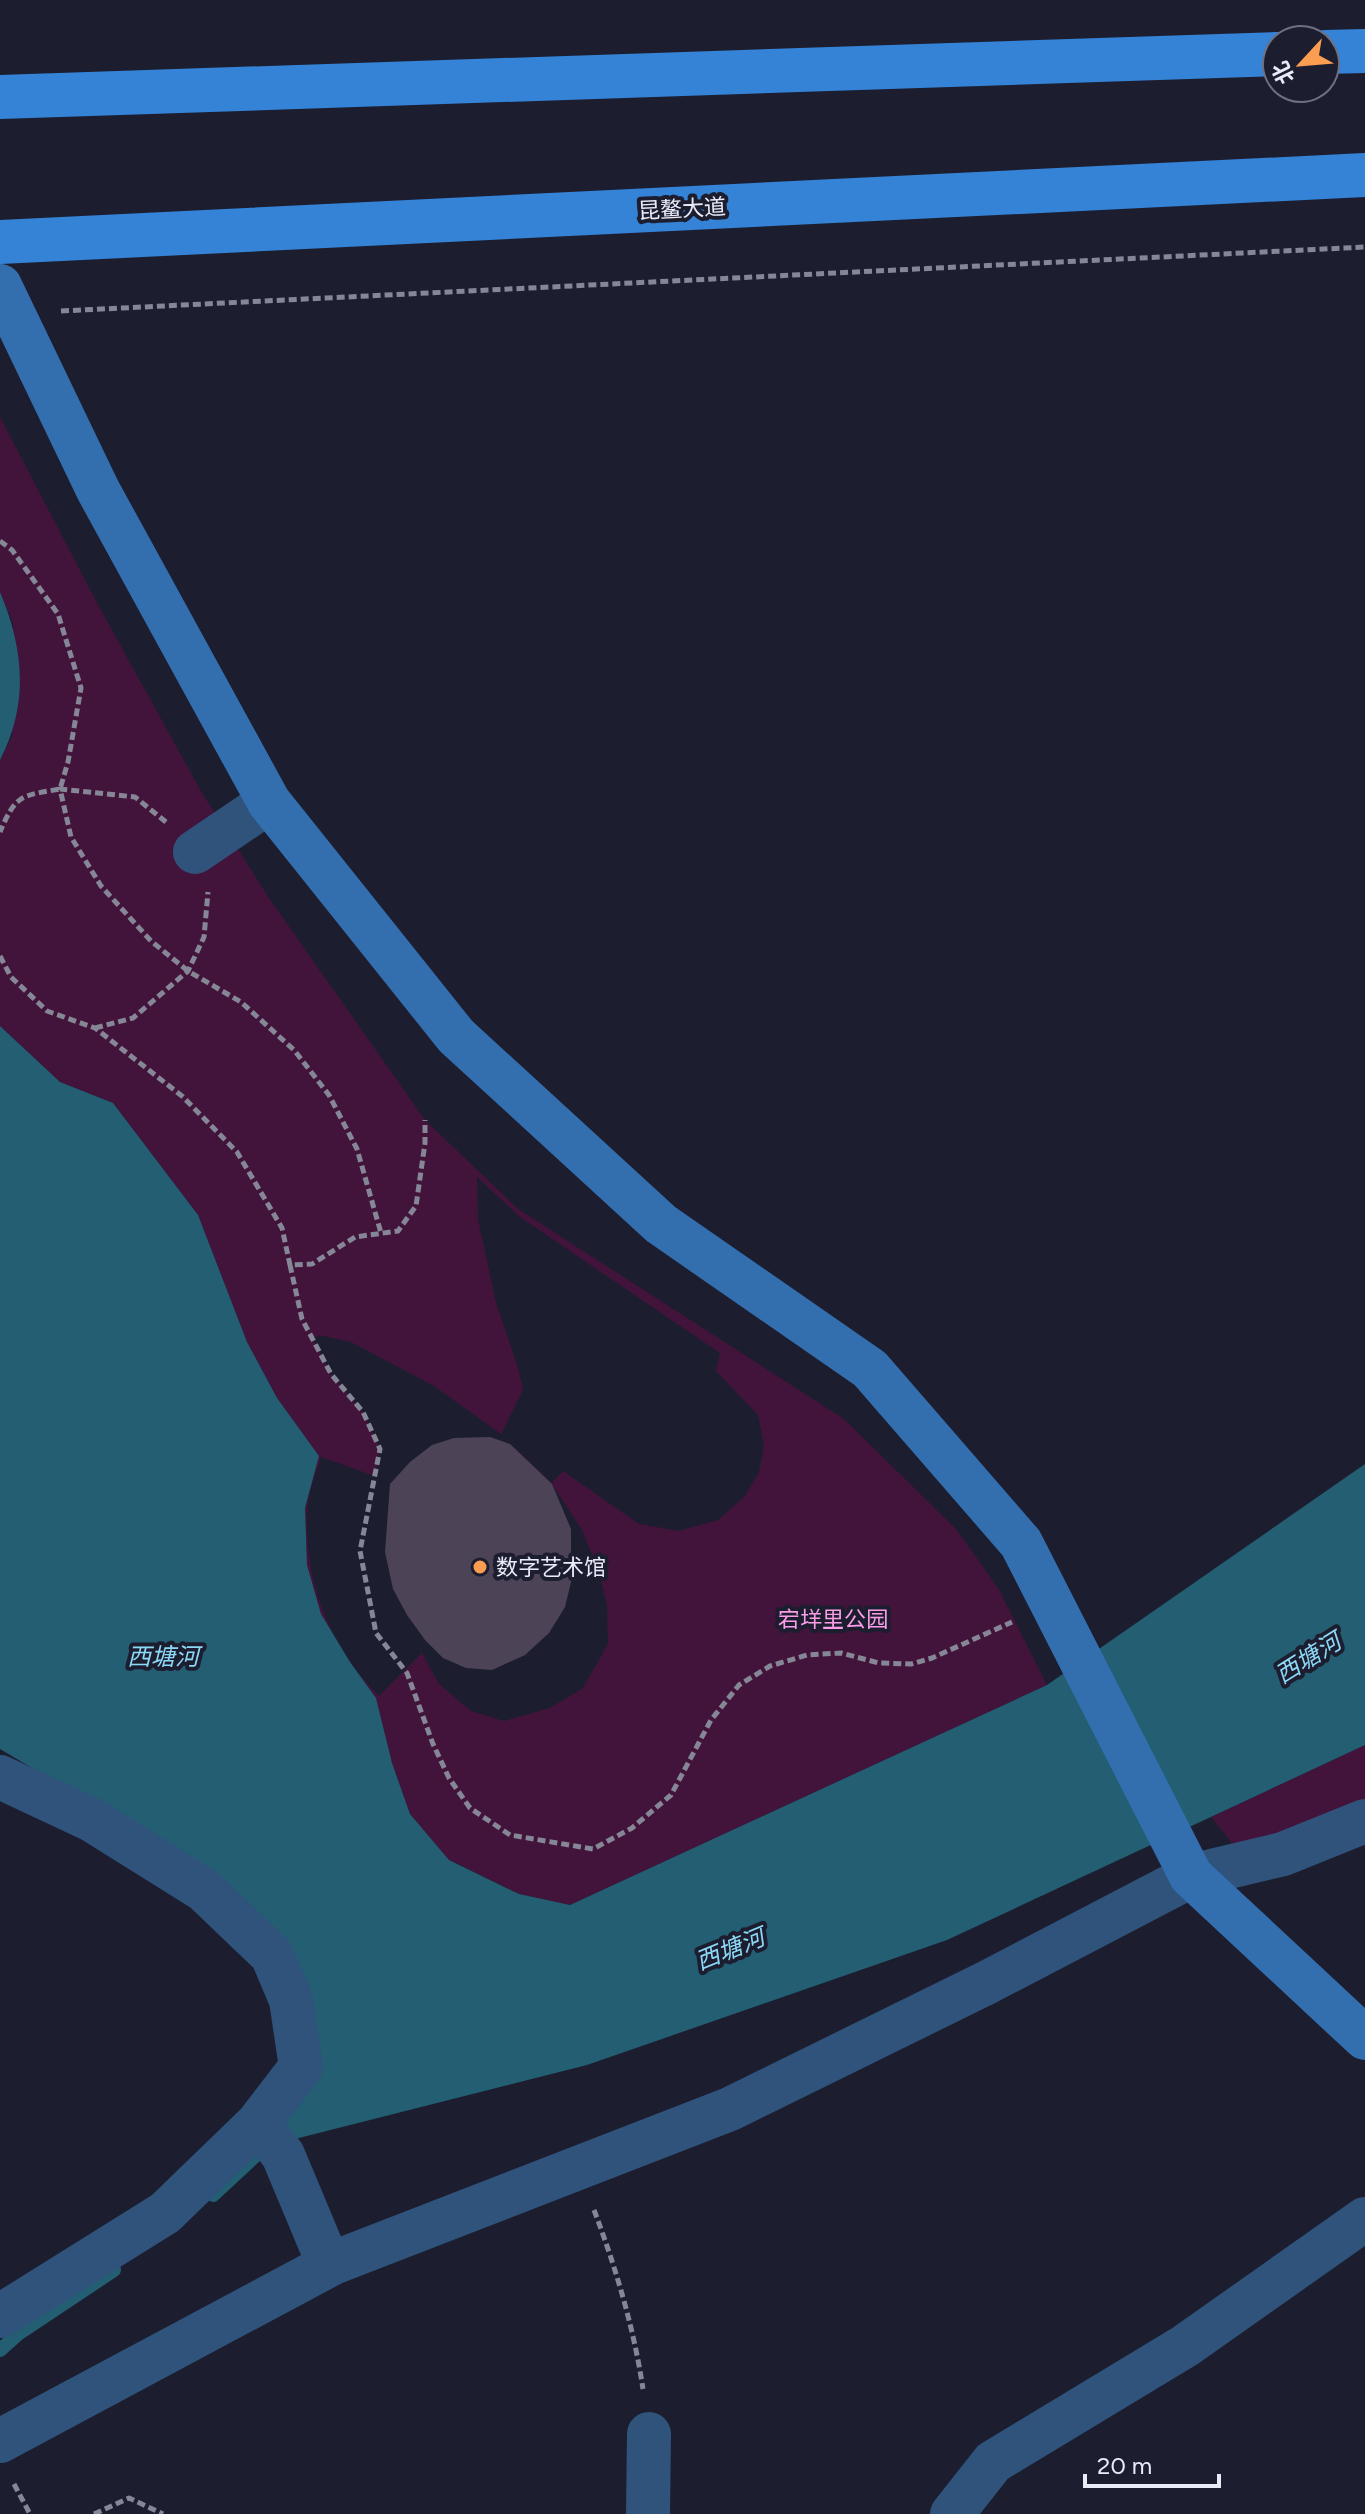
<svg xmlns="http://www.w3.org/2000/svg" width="1365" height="2514" font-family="Figtree,'Noto Sans SC',sans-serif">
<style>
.green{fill:#43143b;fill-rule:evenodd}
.water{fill:#235e73}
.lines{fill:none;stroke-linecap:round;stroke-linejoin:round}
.stream{stroke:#235e73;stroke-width:14}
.building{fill:#4d4357}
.path{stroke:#858696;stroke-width:5;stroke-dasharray:8 4;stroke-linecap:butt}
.street{stroke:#2f537b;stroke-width:44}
.secondary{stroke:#336eaf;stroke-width:44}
.primary{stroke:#3483d7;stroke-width:44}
.poi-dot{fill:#fc9e52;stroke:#1c1e30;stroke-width:3}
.labels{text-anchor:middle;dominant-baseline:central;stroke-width:8;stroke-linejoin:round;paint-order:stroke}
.street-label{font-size:22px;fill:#eaebf9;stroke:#1c1e30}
.poi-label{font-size:22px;fill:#eaebf9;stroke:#1c1e30;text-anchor:start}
.park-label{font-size:22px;fill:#fa9ce6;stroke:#1c1e30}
.water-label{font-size:24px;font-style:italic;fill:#8cd9f7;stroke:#1c1e30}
</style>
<rect width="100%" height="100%" fill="#1c1e30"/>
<path class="green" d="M0 417 97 603 202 793 271 901 425 1120 518 1209 844 1419 956 1529 998 1588 1047 1685 570 1905 519 1894 448 1859 410 1814 392 1763 376 1698 350 1662 321 1614 307 1565 305 1508 319 1456 277 1398 247 1342 198 1215 113 1103 60 1082 0 1026V760L12 736 13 623 0 592ZM477 1177 520 1217 720 1353 716 1371 758 1415 764 1446 759 1472 745 1496 718 1520 679 1531 639 1524 563 1471 551 1484 501 1434 523 1390 518 1368 496 1303 478 1219ZM319 1335 351 1342 434 1386 501 1434 552 1484 582 1530 599 1572 607 1605 608 1644 583 1688 550 1708 504 1721 471 1711 439 1684 422 1653 379 1696C329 1646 304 1581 307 1511 308 1493 316 1474 321 1457L375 1476 380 1449 363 1412 331 1374 313 1339Z
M1365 1745V1821L1248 1863 1211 1817Z"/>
<path class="water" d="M0 592C24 649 29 704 0 760Z
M0 1026 60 1082 113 1103 198 1215 247 1342 277 1398 319 1456 305 1508 307 1565 321 1614 350 1662 376 1698 392 1763 410 1814 449 1860 519 1894 570 1905 1047 1685 1365 1464V1745L947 1940 587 2065 283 2142 304 1999 152 1839 0 1749Z"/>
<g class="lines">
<path class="stream" d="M213 2195 268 2144
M0 2350 18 2334 114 2270"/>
</g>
<path class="building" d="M490 1437 510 1444 552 1484 571 1529V1582L565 1607 549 1633 525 1655 492 1670 466 1668 443 1658 425 1640 407 1615 393 1589 385 1552 390 1484 410 1462 432 1445 454 1438Z"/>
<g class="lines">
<path class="path" d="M61 311 1365 247
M0 541 12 550 58 614 81 688 68 762 60 789C21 796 16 794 0 832
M166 822 135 797 60 789 71 837 101 886 151 941 188 971 241 1002 294 1050 329 1095 357 1149 381 1233
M0 956 11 977 47 1011 95 1028 182 1096 237 1152 282 1228 290 1265 312 1264 355 1237 398 1231 416 1206 425 1143V1120
M95 1028 133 1018 188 971 204 937 208 892
M290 1265 302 1319 331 1374 363 1412 380 1449 360 1551 376 1633 407 1673 433 1744 449 1778 470 1808 510 1835 593 1849 632 1828 671 1795 711 1720 739 1685 770 1666 807 1655 841 1653 879 1663 911 1664 932 1658 1012 1622
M594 2210C616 2268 634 2329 643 2389
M14 2484 30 2514
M94 2514 129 2498 163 2514"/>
<path class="street" d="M195 852 269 802
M0 1777 92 1820 204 1890 272 1955 291 2000 301 2067 258 2123 165 2213 0 2316
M258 2123 283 2155 329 2265
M0 2441 333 2263 730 2109 986 1983 1191 1876 1283 1854 1365 1821
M648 2514 649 2434
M952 2514 993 2462 1185 2346 1365 2219"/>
<path class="secondary" d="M0 286 98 490 269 802 456 1036 661 1224 870 1369 1021 1543 1191 1876 1365 2038"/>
<path class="primary" d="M1325 52 1365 51
M0 97 1277 54
M0 242 1365 175"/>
</g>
<circle class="poi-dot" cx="480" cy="1567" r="8"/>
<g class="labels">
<g class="street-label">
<text transform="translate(682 209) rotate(-3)">昆鳌大道</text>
</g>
<g class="poi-label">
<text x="496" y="1567">数字艺术馆</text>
</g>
<g class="park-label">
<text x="833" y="1619">宕垟里公园</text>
</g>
<g class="water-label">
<text x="163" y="1656">西塘河</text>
<text transform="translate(1308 1658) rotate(-32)">西塘河</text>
<text transform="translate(730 1949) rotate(-22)">西塘河</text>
</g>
</g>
<g transform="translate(1301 64) rotate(244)"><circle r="38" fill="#1c1e30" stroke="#6e7080" stroke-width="2"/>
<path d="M0-6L14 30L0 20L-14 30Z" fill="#fc9e52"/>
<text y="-12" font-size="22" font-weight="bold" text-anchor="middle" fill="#eaebf9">北</text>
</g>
<path d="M1085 2474v12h134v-12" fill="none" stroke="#eaebf9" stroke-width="4"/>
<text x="1097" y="2474" font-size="24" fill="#eaebf9" stroke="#1c1e30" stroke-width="6" paint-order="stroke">20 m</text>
</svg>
